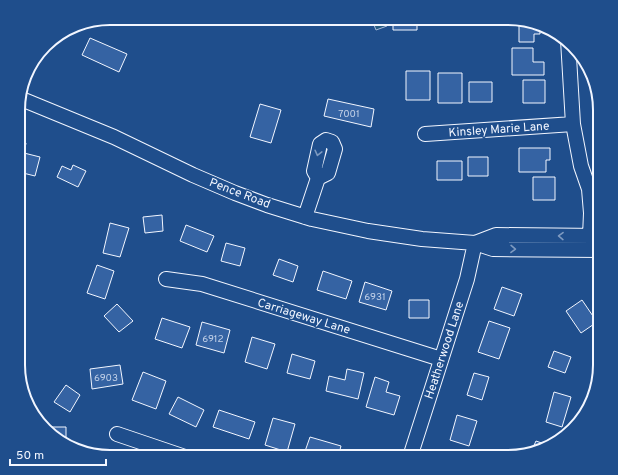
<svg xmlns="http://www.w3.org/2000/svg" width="618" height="475" viewBox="0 0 618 475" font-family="Overpass,sans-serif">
<rect width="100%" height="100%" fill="#1f4e8c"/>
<path fill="#245a82" stroke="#a8bbd7" d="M372,20H387V26L376,30Z"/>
<path fill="#3563a3" stroke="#f2f6ff" d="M417,19V30H393V20Z
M423,19H450V21H423Z
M458,19H483V23H458Z
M519,20L540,29V34H534V42H519Z
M90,38L127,54L119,72L82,55Z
M512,48H533V62H544V75H512Z
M406,71H430V100H406Z
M438,73H462V103H438Z
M523,80H545V103H523Z
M469,82H492V102H469Z
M328,99L374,109L371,127L324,116Z
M260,104L281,110L271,143L250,137Z
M19,141L26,143L24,153L40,157L35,176L19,172Z
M519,148H550V160H546V172H519Z
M468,157H488V176H468Z
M437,161H462V180H437Z
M73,165L86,171L78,187L57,177L62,166L71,170Z
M533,177H555V200H533Z
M162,215L163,231L145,233L143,217Z
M110,223L129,228L120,257L103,253Z
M186,225L214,236L207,252L180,241Z
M226,243L245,248L240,266L221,261Z
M279,259L298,266L293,282L273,275Z
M97,265L114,271L105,299L87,293Z
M323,271L352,281L346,299L317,290Z
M365,282L392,291L386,310L359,302Z
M502,287L522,294L514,316L494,309Z
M409,300H429V318H409Z
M582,300L597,322L581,333L566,311Z
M117,304L133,321L119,332L104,316Z
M162,318L190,327L182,348L155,339Z
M489,321L510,328L499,359L478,352Z
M202,322L230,330L224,353L196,345Z
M252,337L275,344L267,369L245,362Z
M554,351L571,357L565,373L548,367Z
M292,354L315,361L310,379L287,373Z
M120,365L123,384L92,389L90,369Z
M347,369L364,373L358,399L326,391L329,376L345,380Z
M143,372L166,381L156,409L132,400Z
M474,373L489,377L482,400L467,395Z
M375,377L389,382L386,392L400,396L394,415L366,407Z
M66,385L80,395L70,412L54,402Z
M554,392L571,397L562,427L546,422Z
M178,397L204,410L196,427L169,414Z
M219,410L255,422L249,439L213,427Z
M457,415L477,421L469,446L450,440Z
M273,418L295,424L287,452L265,445Z
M50,427H66V441L50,434Z
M310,437L341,446L338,457H303Z
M536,441L550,446L531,452Z"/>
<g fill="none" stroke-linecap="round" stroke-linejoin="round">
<defs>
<path id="minor" d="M568,40L573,124L581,166L589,189L591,213L590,236
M19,98L114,137L193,175L235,193L267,205L312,219L368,231L422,239L475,243L493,249L600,250
M425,134L573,124
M305,217L318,178L328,173L335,149L332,142L326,140L320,144L314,171L318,178
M475,243L496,235L600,236
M166,279L202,284L441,359
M117,434L185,457
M410,457L467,279L475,243"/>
</defs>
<use href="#minor" stroke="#f2f6ff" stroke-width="16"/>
<use href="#minor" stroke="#1f4e8c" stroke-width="14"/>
</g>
<defs><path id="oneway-chevron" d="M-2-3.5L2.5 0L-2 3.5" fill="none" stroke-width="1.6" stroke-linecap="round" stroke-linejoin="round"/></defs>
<g stroke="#7e9ac0">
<use href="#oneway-chevron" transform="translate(318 153) rotate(104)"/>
<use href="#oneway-chevron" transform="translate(561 236) rotate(-179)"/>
<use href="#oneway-chevron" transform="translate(513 249) rotate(1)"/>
</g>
<g text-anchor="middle" stroke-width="3" stroke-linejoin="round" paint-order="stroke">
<g font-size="10" fill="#c3d1e8">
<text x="349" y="117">7001</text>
<text x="375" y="300">6931</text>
<text x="213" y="342">6912</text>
<text x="106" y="381">6903</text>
</g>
<g font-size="12" fill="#f2f6ff" stroke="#1f4e8c">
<text transform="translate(499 129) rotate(-4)" y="4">Kinsley Marie Lane</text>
<text transform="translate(240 193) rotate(21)" y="4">Pence Road</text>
<text transform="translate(304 316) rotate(17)" y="4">Carriageway Lane</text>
<text transform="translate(444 350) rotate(-72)" y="4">Heatherwood Lane</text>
</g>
</g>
<path d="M0 0H618V475H0ZM110 25H508A85 85 0 0 1 593 110V365A85 85 0 0 1 508 450H110A85 85 0 0 1 25 365V110A85 85 0 0 1 110 25Z" fill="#1f4e8c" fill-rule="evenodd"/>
<path fill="none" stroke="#f2f6ff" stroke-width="2" d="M110 25H508A85 85 0 0 1 593 110V365A85 85 0 0 1 508 450H110A85 85 0 0 1 25 365V110A85 85 0 0 1 110 25Z"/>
<path d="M10 459v6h96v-6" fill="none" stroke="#f2f6ff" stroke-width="2"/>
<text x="16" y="459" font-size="12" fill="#f2f6ff" stroke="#1f4e8c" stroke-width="3" paint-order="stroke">50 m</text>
</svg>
